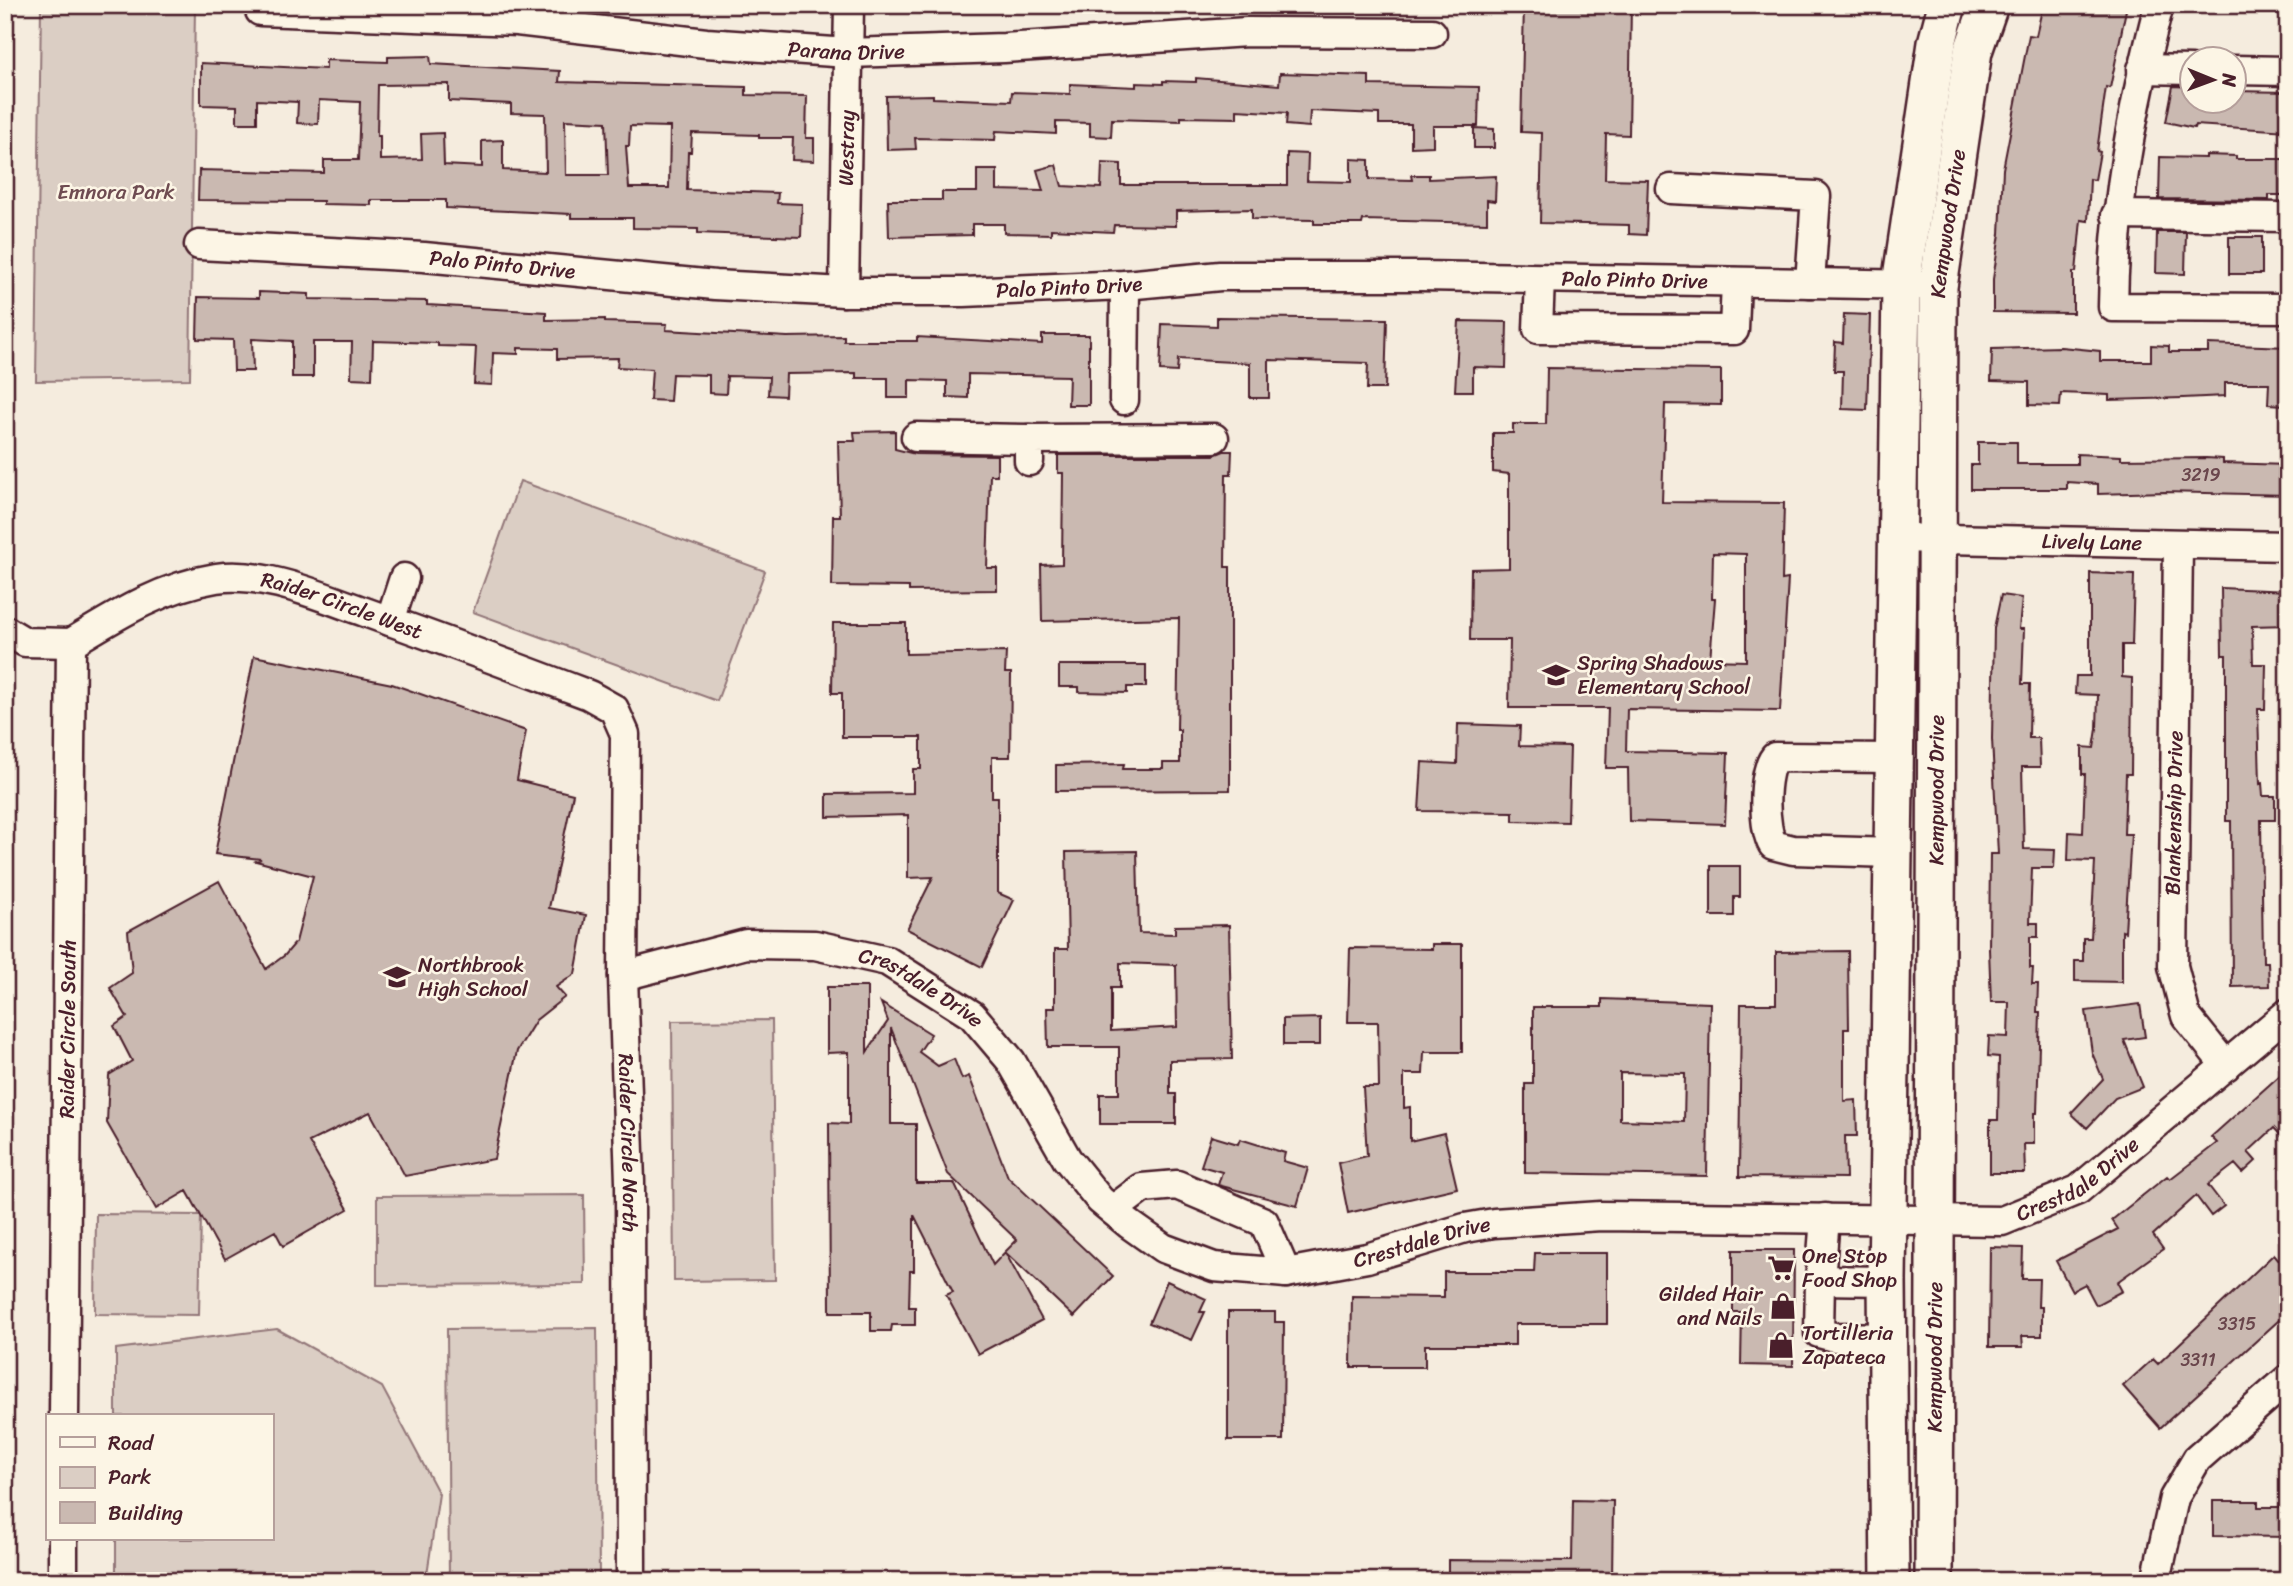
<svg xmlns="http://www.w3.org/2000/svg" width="2293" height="1586" viewBox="0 0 2293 1586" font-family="Sriracha,sans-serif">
<rect width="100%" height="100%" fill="#f5ecde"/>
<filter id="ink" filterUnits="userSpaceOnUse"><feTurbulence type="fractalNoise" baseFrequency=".0143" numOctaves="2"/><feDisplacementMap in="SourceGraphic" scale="14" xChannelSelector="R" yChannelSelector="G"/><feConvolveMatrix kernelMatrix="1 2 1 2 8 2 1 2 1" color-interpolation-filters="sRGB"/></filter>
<g filter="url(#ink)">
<path fill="#dbcec4" stroke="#927678" stroke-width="2" d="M41,5H195L190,379L36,381Z
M520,481L765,571L717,701L473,612Z
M772,1020L775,1280L674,1281L672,1021Z
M584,1195L585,1284L377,1285V1196Z
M96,1214L201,1215L199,1315L95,1314Z
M597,1328L599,1581H449L447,1329Z
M277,1329L382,1387L439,1494L426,1581H116V1539H271V1416H116V1349Z"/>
<path fill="#cab9b1" stroke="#4a1f2b" stroke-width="2" fill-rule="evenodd" d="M1524,5H1631L1629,135L1606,134L1605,179L1648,180L1646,235L1629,234V225L1540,223L1542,133L1521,132Z
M2043,5H2127L2110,88L2106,87L2097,151L2100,152L2095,180L2090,179L2088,221L2081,220L2076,272H2073V313L1993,312V279L2000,234L2003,169L2029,35L2036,36Z
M430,56L431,64L560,71L559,82L746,87V95L807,96L806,138H814V161L792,160L793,138H759V135L692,133L691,152H688L687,190L778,193L777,203L802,204L801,237L698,233V229L633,228V218H571V214L446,208V200H371V205L323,204V201L198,200L199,170L324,173V160H358L360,102L319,100L318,124L297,123L298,102L257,100V123H237V106L201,105V63L326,69V60L388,62V57ZM449,84V101L511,104V113L545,114L546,172L503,170V140L482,141V167L444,165L443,133L421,134L422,159L380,160V136H377L378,85ZM565,120L606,122L608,175H566ZM630,126L670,127L669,188H629L626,146H629Z
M1280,73L1369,76V85L1479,87L1478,126H1433V146L1411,147V124H1379V114L1310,111L1309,127L1286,125L1287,113L1237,110V118L1181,117V121L1112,119L1111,137L1090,136V123L1056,122V134L996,131L995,140L915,138L916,149L887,150L886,96L933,95V98L1011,101L1012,92L1070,94V84L1136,87V83L1163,84V81L1196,82V78L1279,85Z
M2173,86L2192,87V102H2234V91L2288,92V131L2195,125L2194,128L2166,122Z
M1474,128L1494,129V148H1474Z
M1287,153L1308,154L1307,181L1351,182V159L1369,160V179L1412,180L1411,175H1429V179L1496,176L1495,201L1487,200V223L1363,220L1362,224H1314V220L1252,219V209L1176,211V226L1114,225L1113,232L1051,229V234L1004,233V224H972V235L889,237L888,200H942V192H977V170H997V190L1043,191L1037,170L1056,165L1062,186L1101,188L1102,163L1121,164V185H1287Z
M2206,155L2236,156V159H2288V195H2269V200L2159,199L2160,157L2206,158Z
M2157,232H2186L2185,274L2156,273Z
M2229,237H2262V274H2229Z
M259,292L309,294V299L427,301V305L546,312V320L605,319V322L667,324L666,330L787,337L844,336V341H917V337L1042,344V335H1089V405H1068L1069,376L968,374V398L947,397V381L909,380V398H888V378H856V373L786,374L785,396L768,395L769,377L727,376L726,394L709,393V375L672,374L670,401L650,400L652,369L617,367L618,358L557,359V349L518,348V354L493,353L492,385L474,384L476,347L438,346V343L373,341L372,379L351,378L352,342H313V377H292V341L252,339L253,371H234L233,340L197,339L198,297L259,298Z
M1844,314L1870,315L1867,410L1842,409L1843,371H1834L1835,342L1843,343Z
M1217,317L1387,319L1385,389H1367L1368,363L1269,360V398H1250V363L1178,359L1177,372L1160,371L1162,324L1217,326Z
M1459,321L1507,322L1506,368L1473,367V391H1455Z
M2208,344L2288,347V392H2284V405L2268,404L2269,383H2225V396L2183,398L2109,400V395L2061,393L2060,406L2029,405V382L1991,381L1992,349L2061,347L2100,351V361H2151V345L2169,346V352H2208Z
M1547,368L1721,370V405L1665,404L1662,502L1784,503L1782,580L1788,579L1780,711L1627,709L1626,751L1728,753L1725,824L1629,821L1628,768H1606L1608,708H1509L1510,640H1470L1471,569L1509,568V474L1493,472V433H1513V424H1546ZM1713,553L1746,554V661L1710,660L1715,599H1712Z
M895,431V449L915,454L997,455V475H990L987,568H997V590L909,591V587L832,586L833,516H840L838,441H855L854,432Z
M1978,442H2017V464H2077V454L2121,456V459L2206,458L2223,459V463L2288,465V495L2164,492L2098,494V484L2067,482V489H1971V465H1978Z
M1224,451H1232L1231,474H1226L1225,567H1230V790L1056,791V765L1124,764L1123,769H1163V763H1180V730H1177L1179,618L1042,621L1041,565L1062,564L1063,473H1058V455H1214Z
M2090,573L2134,575L2132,645H2122V677L2132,678L2131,774H2126L2124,834H2131L2125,932L2122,931V982L2075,981V961H2083V938H2091L2095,861L2068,860L2069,832L2083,833L2085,774H2082V747L2094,748L2097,729L2098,695L2075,694L2076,676H2090Z
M2221,588L2288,591V625L2252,626L2253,664H2266L2265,709H2258L2260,784L2262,783L2263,796H2275V820H2261L2263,962H2268L2269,986L2232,987L2231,821H2226V655H2222Z
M2001,595L2022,598L2019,629H2024L2022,684H2030L2029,738H2039L2040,767H2022L2024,849L2055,850L2054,868H2032L2030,923H2038V937H2030V968H2033L2032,984H2038L2037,1012H2040L2037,1113H2034V1144H2024L2025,1173H1990V1120H1998L1999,1057L1988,1056L1989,1036L2008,1037L2009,1002H1991L1989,949L1990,854H1998L1992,739L1994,628Z
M833,623H906V654L1006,652L1005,673H1011L1010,757H992V797H998V893L1014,900L982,967L907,929L933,877L908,878V815L827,817V794L913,793V769H921V737H842V693H832Z
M254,656L392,684L526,731L517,780L573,794L549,908L586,915L575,974L556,987L565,997L536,1020L517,1051L494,1159L405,1176L370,1112L309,1142L348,1209L283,1246L275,1231L225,1259L187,1191L156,1209L107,1123L109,1075L132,1061L114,1026L127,1017L110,988L132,973L128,931L219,881L266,969L285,955L296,942L313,876L256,861L261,859L215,854Z
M1059,665H1146V687H1127V693L1079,692V687H1059Z
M1458,724L1520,726L1519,746L1570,747L1568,822L1513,821V812L1419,811L1422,762L1457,764Z
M1137,851L1139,933L1175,934V926L1229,925L1232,1059L1170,1060V1094H1176V1124H1100V1094H1119V1047H1048L1047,1008H1055V949H1068L1066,852ZM1120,963L1176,965L1177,1027L1111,1031V988H1120Z
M1711,866H1740V897H1734V916H1711Z
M1432,944H1462V1052H1424L1423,1074H1404V1108L1410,1107V1141L1444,1133L1457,1188L1348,1213L1338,1163L1367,1156L1363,1087H1379L1378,1022H1348L1350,948L1432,949Z
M1848,951L1849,1029H1844V1101L1856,1100L1857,1136H1845L1846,1178L1739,1177L1741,1004H1776V952Z
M827,987H867V1052L888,1021L881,1003L931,1034L919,1052L938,1066L954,1059L962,1079L969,1076L1008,1177L1113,1276L1074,1317L1005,1252L1017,1240L948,1174L891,1028V1124H916V1183H954L993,1265L1005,1252L1042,1320L978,1354L946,1295L953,1292L914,1215V1271H910L909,1307H915V1325H892L891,1331H871V1312H830L829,1123L849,1124V1052L827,1053Z
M1602,999L1710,1003L1707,1176L1525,1173V1084H1533V1007H1602ZM1620,1073L1685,1074L1684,1122L1620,1120Z
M2140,1004L2145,1037L2124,1040L2143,1087L2115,1098L2087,1128L2071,1113L2103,1079L2092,1053L2086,1011Z
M1320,1018V1045H1283V1019Z
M2288,1068V1143L2274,1128L2248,1152L2256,1161L2243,1173L2235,1164L2208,1185L2224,1206L2211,1216L2196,1196L2153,1235L2163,1249L2117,1282L2122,1291L2096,1305L2085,1284L2072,1291L2056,1261L2118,1229L2112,1220L2167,1176L2170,1179L2217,1143L2211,1137Z
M1211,1136L1238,1144L1240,1139L1285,1153L1283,1161L1308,1168L1297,1206L1218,1185L1222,1172L1201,1166Z
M1990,1247L2023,1248L2022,1279H2039L2038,1307H2042V1336H2022L2023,1347H1989Z
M1733,1250H1794L1793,1366L1741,1365L1742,1312H1733Z
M1535,1253H1607V1324H1515V1345H1425V1367H1351L1352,1296L1444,1297V1272H1534Z
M2274,1254L2288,1270V1312L2160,1428L2123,1386L2153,1359L2158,1364Z
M1167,1281L1206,1299L1200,1312H1205L1192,1340L1149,1323Z
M1228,1312H1275V1322H1284L1283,1440H1228Z
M1573,1500L1613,1501L1612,1581H1448V1560L1572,1561Z
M2213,1501H2258V1507H2288V1537L2213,1536Z"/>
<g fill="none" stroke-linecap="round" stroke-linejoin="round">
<defs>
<g id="minor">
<path d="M2159,5C2133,105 2114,204 2113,307L2288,308"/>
<path id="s1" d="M260,11L517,21L706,43L848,53L1004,48L1247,32L1432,33"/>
<path d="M2142,69L2192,70"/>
<path d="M2234,70L2288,71"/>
<path d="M1671,189L1816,196L1810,283"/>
<path d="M2116,215L2288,217"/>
<path id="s2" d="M199,245L424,257L715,285L844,292H964L1125,285L1220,276H1421L1921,285"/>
<path d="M1540,279L1538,329L1734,330L1736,282"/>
<path id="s3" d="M844,292L849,5"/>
<path d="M1124,400L1125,285"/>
<path d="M916,437L1029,439"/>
<path d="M1029,461V439L1214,438"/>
<path id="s4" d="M1896,538L2288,546"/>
<path d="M2178,545L2173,966L2186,1016L2226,1066"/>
<path d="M390,621L404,578"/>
<path d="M5,630L25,642L71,643"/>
<path id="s5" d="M71,643C117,615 161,587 216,578C265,571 319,596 365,612C440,639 515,667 589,695L614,709L625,734L623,976L630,1182L631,1581"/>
<path d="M1894,853L1793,850L1773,845C1763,828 1762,773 1775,757L1895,758"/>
<path id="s6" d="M623,976L746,944L815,945L887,961L972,1015L1011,1061L1067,1159L1100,1200L1129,1224L1163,1248L1214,1267L1286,1273L1367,1258L1465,1228L1494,1223L1601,1216L2002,1221L2078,1190L2288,1013"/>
<path d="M1113,1210L1142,1188L1177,1185L1264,1222L1286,1273"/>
<path d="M1820,1280L1825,1218"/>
<path d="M1887,1281L1820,1280L1819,1333L1834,1337L1889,1338"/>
<path id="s7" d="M64,1416L71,643"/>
<path d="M63,1539V1581"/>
<path d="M2156,1581L2174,1498L2197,1459L2288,1379"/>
</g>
<g id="major">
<path d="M1890,1581L1887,1281L1901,284L1937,43L1947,5"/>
<path id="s8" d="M1934,1581L1938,287L1973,51L1989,5"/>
</g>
</defs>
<use href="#minor" stroke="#4a1f2b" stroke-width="33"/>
<use href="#major" stroke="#4a1f2b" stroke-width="42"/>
<use href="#minor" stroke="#fcf5e5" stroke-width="28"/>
<use href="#major" stroke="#fcf5e5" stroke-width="37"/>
</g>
</g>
<defs>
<symbol id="school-bare" viewBox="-9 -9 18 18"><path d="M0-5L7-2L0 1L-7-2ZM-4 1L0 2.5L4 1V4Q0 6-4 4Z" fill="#4a1f2b" stroke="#fcf5e5" stroke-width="2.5" paint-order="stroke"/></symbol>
<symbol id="supermarket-bare" viewBox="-9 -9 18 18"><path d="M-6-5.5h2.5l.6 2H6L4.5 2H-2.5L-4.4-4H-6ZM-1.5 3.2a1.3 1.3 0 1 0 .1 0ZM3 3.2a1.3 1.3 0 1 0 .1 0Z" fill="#4a1f2b" stroke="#fcf5e5" stroke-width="2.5" paint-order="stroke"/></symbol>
<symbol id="shop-bare" viewBox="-9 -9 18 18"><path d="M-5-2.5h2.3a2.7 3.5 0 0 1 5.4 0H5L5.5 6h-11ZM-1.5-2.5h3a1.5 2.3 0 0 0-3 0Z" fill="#4a1f2b" stroke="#fcf5e5" stroke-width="2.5" paint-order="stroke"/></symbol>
</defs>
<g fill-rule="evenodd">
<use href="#school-bare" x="1537" y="656" width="38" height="38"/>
<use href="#school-bare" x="378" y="958" width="38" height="38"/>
<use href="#supermarket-bare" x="1762" y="1249" width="38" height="38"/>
<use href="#shop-bare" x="1764" y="1287" width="38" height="38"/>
<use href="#shop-bare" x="1762" y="1326" width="38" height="38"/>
</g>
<g text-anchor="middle" stroke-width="5" stroke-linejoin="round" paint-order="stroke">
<g font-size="18" fill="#6a464c">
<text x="2201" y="481">3219</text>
<text x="2237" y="1330">3315</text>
<text x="2198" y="1366">3311</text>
</g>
<g font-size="21" fill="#4a1f2b" stroke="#fcf5e5">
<text dy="7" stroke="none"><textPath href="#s1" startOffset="588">Parana Drive</textPath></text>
<text dy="7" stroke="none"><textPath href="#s3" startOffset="144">Westray</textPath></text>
<text dy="7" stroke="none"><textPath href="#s8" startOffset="1358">Kempwood Drive</textPath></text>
<text dy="7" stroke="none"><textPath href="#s2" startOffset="304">Palo Pinto Drive</textPath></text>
<text dy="7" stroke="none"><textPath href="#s2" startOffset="1438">Palo Pinto Drive</textPath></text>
<text dy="7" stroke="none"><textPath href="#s2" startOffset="872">Palo Pinto Drive</textPath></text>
<text dy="7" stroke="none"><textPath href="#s4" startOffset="196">Lively Lane</textPath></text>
<text dy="7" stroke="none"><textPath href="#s5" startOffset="290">Raider Circle West</textPath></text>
<text dy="7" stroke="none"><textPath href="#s8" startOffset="791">Kempwood Drive</textPath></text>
<text transform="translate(2174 813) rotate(-89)" y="7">Blankenship Drive</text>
<text dy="7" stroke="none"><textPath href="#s6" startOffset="312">Crestdale Drive</textPath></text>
<text dy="7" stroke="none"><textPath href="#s7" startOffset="387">Raider Circle South</textPath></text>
<text dy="7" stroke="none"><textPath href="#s5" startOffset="1018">Raider Circle North</textPath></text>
<text dy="7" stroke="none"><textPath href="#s6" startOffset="1612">Crestdale Drive</textPath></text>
<text dy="7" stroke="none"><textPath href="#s6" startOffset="942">Crestdale Drive</textPath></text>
<text dy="7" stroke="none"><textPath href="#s8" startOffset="224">Kempwood Drive</textPath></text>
</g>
<g font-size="21" fill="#6e4b51" stroke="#fcf5e5">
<text x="116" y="199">Emnora Park</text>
</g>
<g font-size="21" fill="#4a1f2b" stroke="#fcf5e5" text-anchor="start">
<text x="1577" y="670">Spring Shadows<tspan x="1577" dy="24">Elementary School</tspan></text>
<text x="418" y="972">Northbrook<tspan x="418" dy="24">High School</tspan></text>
<text x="1802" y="1263">One Stop<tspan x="1802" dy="24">Food Shop</tspan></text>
<text x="1762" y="1301" text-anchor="end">Gilded Hair<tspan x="1762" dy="24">and Nails</tspan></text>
<text x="1802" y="1340">Tortilleria<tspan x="1802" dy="24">Zapateca</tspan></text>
</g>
</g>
<rect width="2293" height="1586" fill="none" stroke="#fcf5e5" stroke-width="28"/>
<rect x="14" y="14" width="2265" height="1558" fill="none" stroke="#4a1f2b" stroke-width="2.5" filter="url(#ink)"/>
<rect x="46" y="1414" width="228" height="126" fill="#fcf5e5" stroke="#b59f9b" stroke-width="2"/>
<rect x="60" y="1437" width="35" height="10" fill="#fcf5e5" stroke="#b59f9b" stroke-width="2"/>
<text x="108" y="1450" font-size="21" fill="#4a1f2b">Road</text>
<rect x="60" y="1467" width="35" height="21" fill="#dbcec4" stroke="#b59f9b" stroke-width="2"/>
<text x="108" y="1484" font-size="21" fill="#4a1f2b">Park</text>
<rect x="60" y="1502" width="35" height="21" fill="#cab9b1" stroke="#b59f9b" stroke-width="2"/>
<text x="108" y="1520" font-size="21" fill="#4a1f2b">Building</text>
<g transform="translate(2213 80) rotate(91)"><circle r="33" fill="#fcf5e5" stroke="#b59f9b" stroke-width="2"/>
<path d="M0-5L12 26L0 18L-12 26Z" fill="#4a1f2b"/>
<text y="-10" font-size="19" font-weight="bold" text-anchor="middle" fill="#4a1f2b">N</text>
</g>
</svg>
